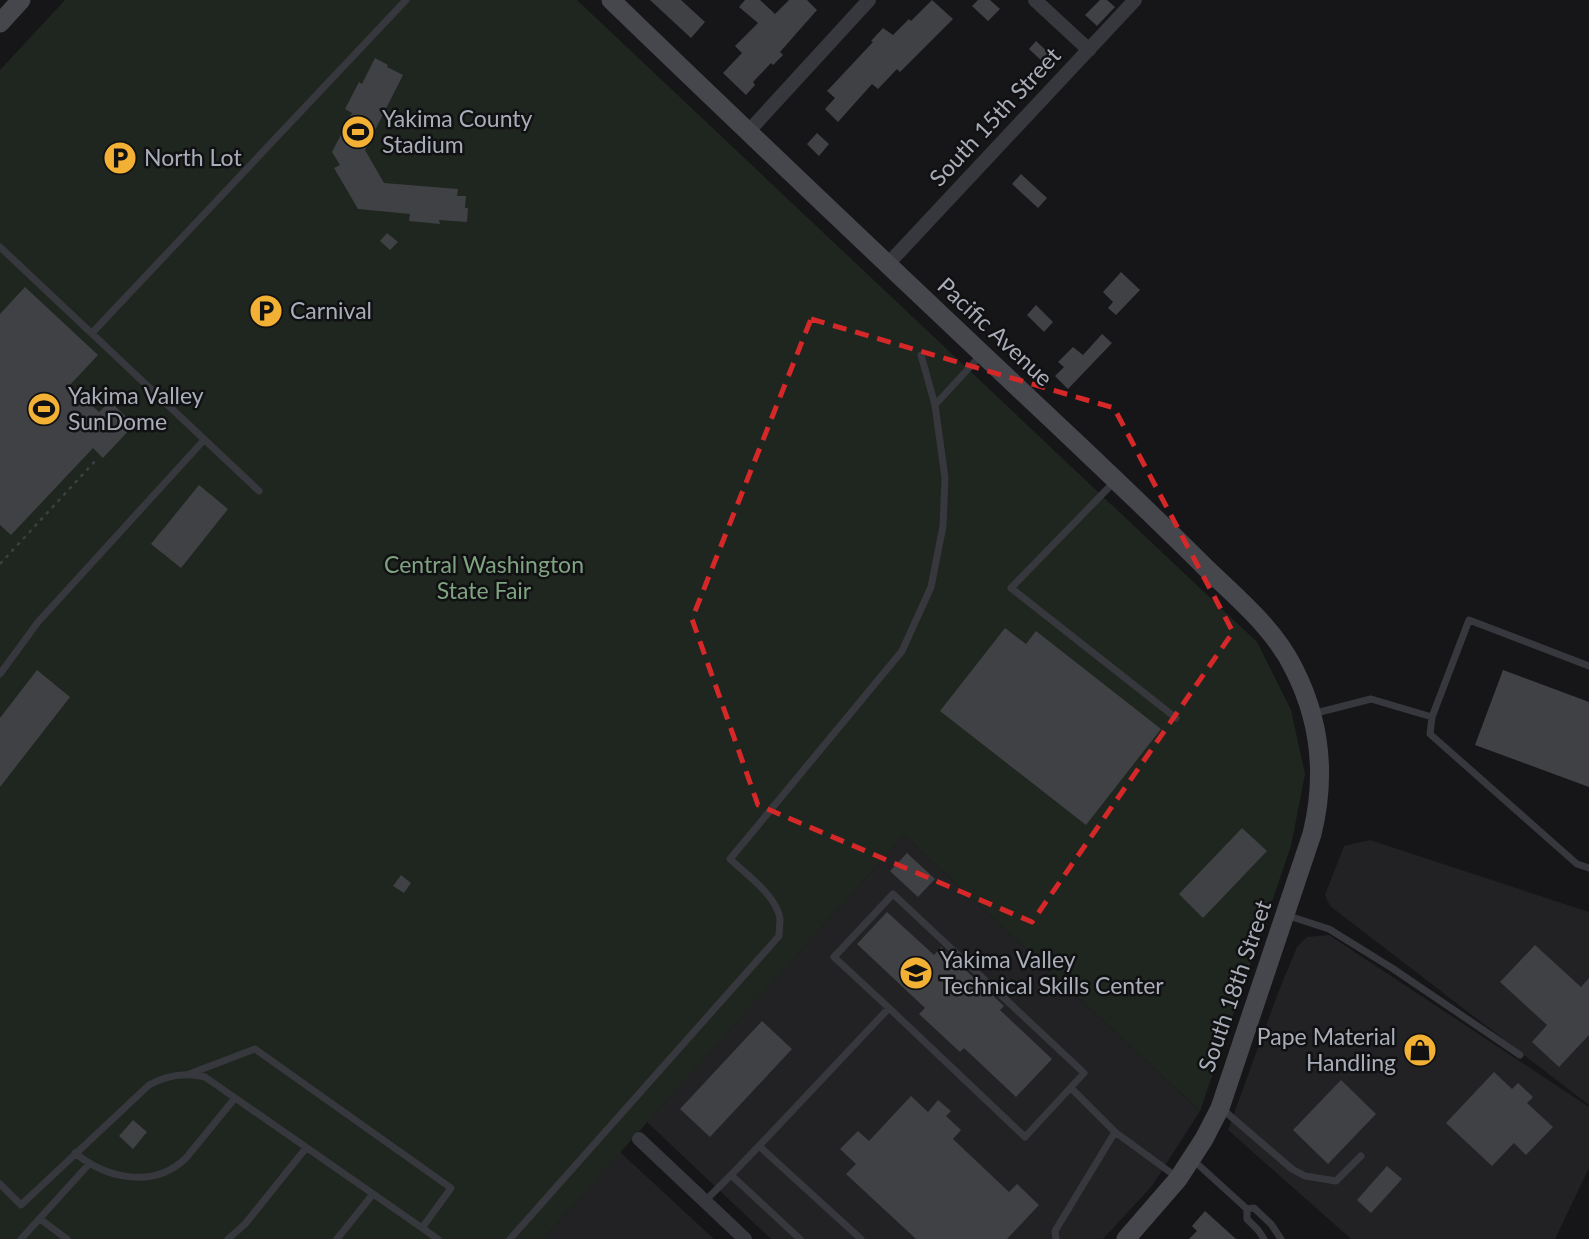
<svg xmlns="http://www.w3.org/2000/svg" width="1589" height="1239" viewBox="0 0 1589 1239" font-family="Lato,sans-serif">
<rect width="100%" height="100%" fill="#161618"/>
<path fill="#222225" d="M904,835L1200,1111L1152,1186L1103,1239H771L647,1122Z
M1370,840L1589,912V1105L1330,906L1325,895L1344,846Z
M1329,935L1589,1107V1168L1555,1239H1351L1228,1130L1278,993L1297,947L1307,937Z
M620,1152L714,1239H543Z"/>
<path fill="#1e261f" d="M65,0H577L1257,642L1291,710L1305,774L1291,846L1200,1111L904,835L543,1239H0V70Z"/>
<path fill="#404145" d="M650,0H681L705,22L691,38Z
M745,0H760L775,14L789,0H807L817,10L780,52L783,55L773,65L771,63L753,82L755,85L746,95L723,73L742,53L735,46L758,23L739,7Z
M932,0L953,19L900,72L897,69L878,89L872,84L838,122L825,109L835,98L827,91L873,42L871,41L883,28L893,35L909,19L911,21Z
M978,0H990L1000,9L988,21L972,6Z
M1100,0H1107L1115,7L1097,26L1085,15Z
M1036,41L1053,57L1046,65L1029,49Z
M375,58L388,65L387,67L403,75L365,150L384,183L458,189L457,196H466L465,208H468L467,222L439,220L440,224L409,221L410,214L358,209L334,168L340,165L332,152L352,113L345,109L359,82L362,84Z
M817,133L829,144L819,156L807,144Z
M1021,174L1047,198L1038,208L1012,184Z
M387,233L398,242L390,250L380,241Z
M1121,272L1140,290L1116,315L1108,308L1113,302L1103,292Z
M25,287L98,355L70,385L99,412L110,401L134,425L103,458L93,448L11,535L0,525V314Z
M1036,305L1053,322L1044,332L1027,315Z
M1102,334L1112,343L1068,389L1055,376L1064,367L1058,362L1073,347L1083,355Z
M199,485L228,509L181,568L151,544Z
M1005,628L1026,644L1036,631L1161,729L1086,825L940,711Z
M37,670L70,697L0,787V718Z
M1503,670L1589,702V787L1475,745Z
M1242,828L1267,851L1203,918L1179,894Z
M907,853L935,879L918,897L890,871Z
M401,875L411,883L404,893L393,886Z
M887,912L934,955L941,947L1004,1006L1000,1010L1052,1059L1016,1097L964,1048L960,1052L919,1014L925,1008L857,944Z
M1535,945L1581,987L1589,978V1035L1559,1067L1532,1042L1547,1025L1500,982Z
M762,1021L792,1049L710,1137L680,1109Z
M1494,1072L1512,1089L1518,1083L1533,1097L1527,1103L1553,1127L1526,1155L1514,1143L1492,1166L1446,1123Z
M1341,1080L1376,1114L1328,1164L1293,1130Z
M911,1096L928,1112L938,1100L951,1111L946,1116L961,1130L953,1139L1009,1192L1017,1184L1039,1205L1007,1239H916L846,1174L856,1164L840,1149L858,1131L869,1141Z
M133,1120L147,1132L133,1149L119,1136Z
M1387,1166L1402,1179L1371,1213L1357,1200Z
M1205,1211L1236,1239H1189L1197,1231L1192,1226Z"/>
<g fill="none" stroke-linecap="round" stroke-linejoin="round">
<path stroke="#3d3f44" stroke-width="2.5" stroke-dasharray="3.5 5" stroke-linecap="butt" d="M0,564L96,460"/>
<path stroke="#37383d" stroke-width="7" d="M0,247L259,491
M92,333L406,0
M935,405L980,356
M1116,480L1011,588L1176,718
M1589,666L1469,620L1432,717L1430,734L1577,864L1589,868
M0,674L38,622L204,440
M1312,714L1371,699L1432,717
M1286,915L1329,929L1392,968L1520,1055
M189,1074L255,1049L451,1188L422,1228
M1071,1088L1115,1132L1178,1178
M1221,1108L1292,1169L1305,1176L1336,1181L1361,1156
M759,1146L889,1008L1025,1137L1084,1073L893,894L834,957L889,1008
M75,1153C107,1179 154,1189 186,1158L235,1098
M1192,1159L1247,1209
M0,1184L21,1205L149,1085C167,1075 185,1072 205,1077L438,1239
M705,1201L731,1175
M40,1219L67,1239
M21,1239L89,1164
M228,1239L245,1224L306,1148
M337,1239L373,1194
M510,1239L779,936C779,931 780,925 780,919C777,896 746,874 730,859L902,651L931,587L943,526L945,478L935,405L921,355
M800,1239L731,1175L759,1146L861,1239
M1056,1239L1055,1231L1115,1132
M1264,1239L1258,1230L1247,1219V1209L1254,1208L1271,1224L1281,1239"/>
<path stroke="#37383d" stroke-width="14" d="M1035,0L1089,50
M748,132L869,0
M888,264L1135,0
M639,1139L745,1239"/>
<path stroke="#45474d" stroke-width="19" d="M611,0C767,151 925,300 1083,449C1124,488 1165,527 1205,567C1237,598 1274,628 1294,669C1321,722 1326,777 1312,834L1220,1108L1204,1139L1178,1179L1126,1239
M0,23L21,0"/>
</g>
<path fill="none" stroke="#d62828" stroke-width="5" stroke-dasharray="14 9" stroke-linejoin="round" d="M811,319L1114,408L1233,632L1032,922L758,805L692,619Z"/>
<defs>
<symbol id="stadium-disc" viewBox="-11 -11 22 22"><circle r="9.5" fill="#f2b134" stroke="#111113"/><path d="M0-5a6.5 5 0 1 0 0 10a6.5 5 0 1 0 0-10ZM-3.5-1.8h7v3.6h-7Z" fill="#111"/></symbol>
<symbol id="parking-disc" viewBox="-11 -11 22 22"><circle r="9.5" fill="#f2b134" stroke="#111113"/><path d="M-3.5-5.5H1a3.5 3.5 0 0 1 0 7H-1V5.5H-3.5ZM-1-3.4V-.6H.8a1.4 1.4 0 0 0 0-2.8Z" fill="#111"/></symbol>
<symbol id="school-disc" viewBox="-11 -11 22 22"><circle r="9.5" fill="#f2b134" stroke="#111113"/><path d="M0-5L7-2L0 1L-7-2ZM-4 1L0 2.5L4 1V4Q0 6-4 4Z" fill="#111"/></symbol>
<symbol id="shop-disc" viewBox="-11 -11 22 22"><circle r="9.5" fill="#f2b134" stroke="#111113"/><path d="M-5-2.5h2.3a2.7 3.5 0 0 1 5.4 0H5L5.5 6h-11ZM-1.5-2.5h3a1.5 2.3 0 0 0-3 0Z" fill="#111"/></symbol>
</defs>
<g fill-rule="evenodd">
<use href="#stadium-disc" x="339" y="113" width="38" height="38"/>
<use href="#parking-disc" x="101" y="139" width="38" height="38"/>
<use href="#parking-disc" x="247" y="292" width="38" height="38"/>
<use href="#stadium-disc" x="25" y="390" width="38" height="38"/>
<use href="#school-disc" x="897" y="954" width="38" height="38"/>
<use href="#shop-disc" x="1401" y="1031" width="38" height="38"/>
</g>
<g text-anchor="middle" stroke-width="5" stroke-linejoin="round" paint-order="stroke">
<g font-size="23" fill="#a8adb8" stroke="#111113">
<text transform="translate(995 117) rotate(-47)" y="8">South 15th Street</text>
<text transform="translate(995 332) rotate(43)" y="8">Pacific Avenue</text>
<text transform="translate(1235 986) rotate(-71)" y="8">South 18th Street</text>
</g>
<g font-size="23" fill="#a8adb8" stroke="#111113" text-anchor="start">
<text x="382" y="127">Yakima County<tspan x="382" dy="26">Stadium</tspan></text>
<text x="144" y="166">North Lot</text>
<text x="290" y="319">Carnival</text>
<text x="68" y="404">Yakima Valley<tspan x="68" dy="26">SunDome</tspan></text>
<text x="940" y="968">Yakima Valley<tspan x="940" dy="26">Technical Skills Center</tspan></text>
<text x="1396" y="1045" text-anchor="end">Pape Material<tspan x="1396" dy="26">Handling</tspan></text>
</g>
<g font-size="23" fill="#7fa381" stroke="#111113">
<text x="484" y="573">Central Washington<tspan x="484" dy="26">State Fair</tspan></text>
</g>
</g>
</svg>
